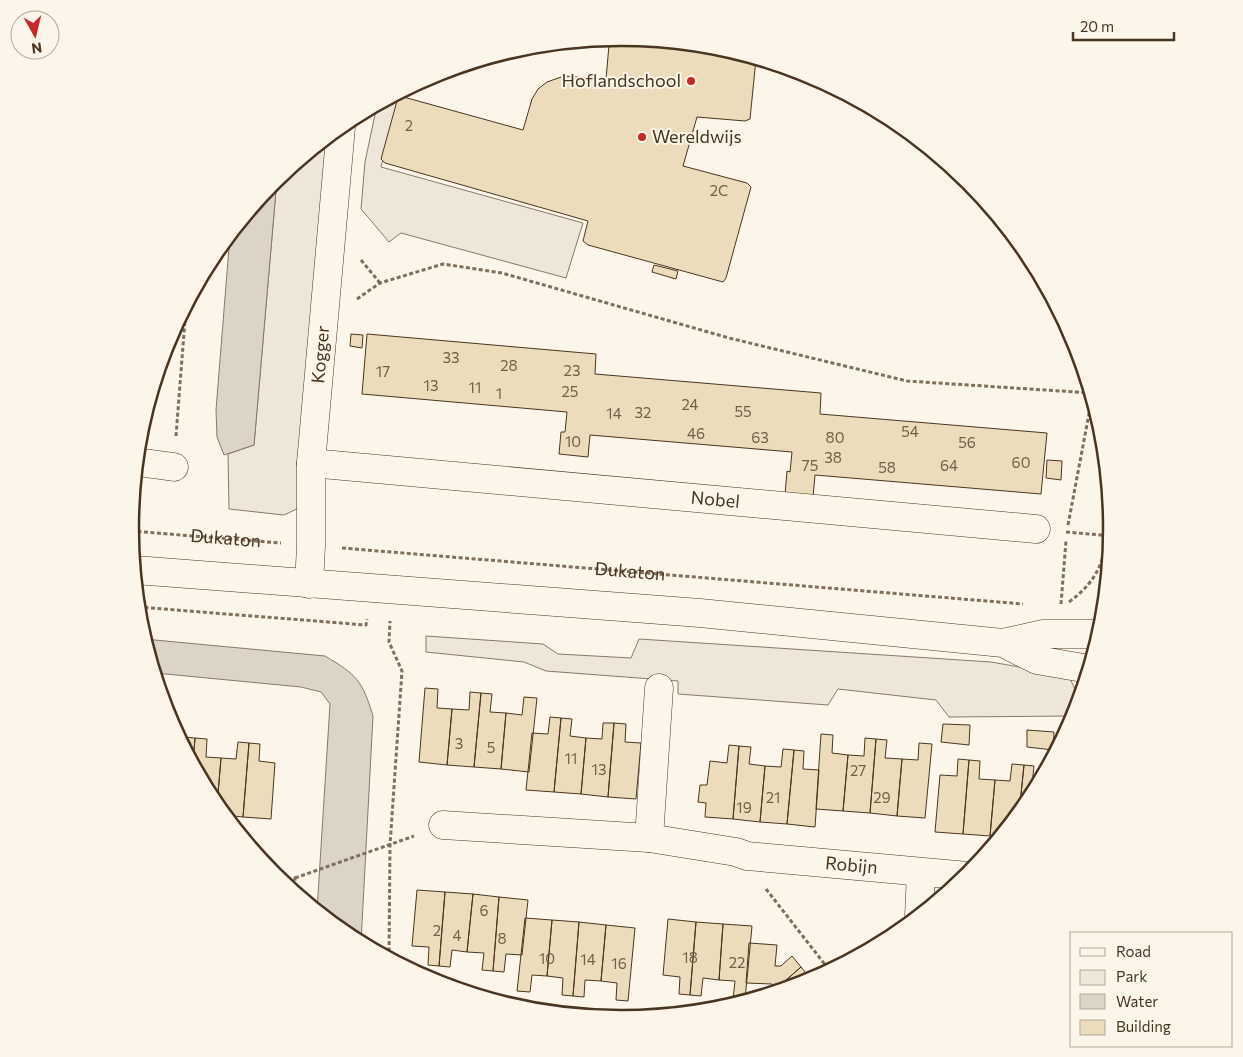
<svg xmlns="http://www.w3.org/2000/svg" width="1243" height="1057" viewBox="0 0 1243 1057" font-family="Commissioner,sans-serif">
<rect width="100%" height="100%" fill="#fbf6e9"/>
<path fill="#ede6d9" stroke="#887966" d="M393,97H399L381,167L583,223L566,278L401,233L389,242L361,209L365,162L377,105Z
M331,134L303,506L284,515L229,509L228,454L254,445L277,179Z
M426,636L543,644L558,654L631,658L639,639L991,662L1031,669L1067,672L1080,700L1075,716L949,717L936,700L838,689L828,705L678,694V681L546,671L524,662L426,652Z"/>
<path fill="#dcd4c6" stroke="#887966" d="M277,179L254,445L224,455L217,437L216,410L230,235Z
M144,639L325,656C357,675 362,680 373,716L361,943L348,937L317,911L330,704L321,692L301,687L155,673Z"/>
<path fill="#ecdcbc" stroke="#4a3520" d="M615,40L725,49L756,59L750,119L745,121L697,117L683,166L747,183L751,187L726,278L723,282L588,245L583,241L588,221L385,163L381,159L397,101L400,96L523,130L532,99L538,89L547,82L564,76L606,79L609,45Z
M654,265L678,271L676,279L652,272Z
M351,334L363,335L362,348L350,346Z
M367,334L596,354L595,374L821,393L820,414L1047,433L1041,494L815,475L813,497L785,495L787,471L790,472L792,452L590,435L588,457L559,454L561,432H565L567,412L362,394Z
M149,404L147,436L140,435V432Z
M1047,460L1062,461L1061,480L1046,478Z
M425,688L438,689L437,708L452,709L447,765L419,762Z
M470,692L481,693L474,767L447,765L452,709L469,710Z
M481,693L492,694L490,712L506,713L501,769L474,767Z
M524,697L537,698L529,772L501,769L506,713L522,715Z
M550,717L561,718L554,792L526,790L532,733L548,734Z
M561,718L572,719L570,736L586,738L581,794L554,792Z
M603,723H614L608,797L581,794L586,738L602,739Z
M614,723L626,724L625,742L641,743L636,799L608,797Z
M943,724L970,725L969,745L941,742Z
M1027,730L1054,732L1053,750L1027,747Z
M821,734L833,735L832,753L848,755L843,811L816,809Z
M184,737L195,738L193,763L184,746Z
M195,738L207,739L206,757L221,758L217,806L193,763Z
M865,738L876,739L870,813L843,811L848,755L864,756Z
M876,739L887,740L885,758L902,759L897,816L870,813Z
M238,742L249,743L243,817L225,815L217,806L221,758L236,759Z
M249,743L260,744L259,761L275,763L271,819L243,817Z
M919,743L932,744L925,818L897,816L902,759L918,760Z
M729,745L739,746L733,819L705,817L706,803L698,802L700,785H707L710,761L727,763Z
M739,746L751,747L749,764L765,766L760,822L733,819Z
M783,749L794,750L787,824L760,822L765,766L781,767Z
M794,750L804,751L803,769L819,770L815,827L787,824Z
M958,759L969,760L963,834L935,832L940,775L957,776Z
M969,760L980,761L979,779L995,780L990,836L963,834Z
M1012,764L1024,765L1019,814L1000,837L990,836L995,780L1010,781Z
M1024,765L1034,766L1032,784H1039L1019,814Z
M417,890L445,892L439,966L428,965L429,947L412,946Z
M445,892L473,894L467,952L452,950L450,967L439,966Z
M473,894L499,897L493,971L482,970L484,953L467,952Z
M499,897L528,900L522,955L506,954L504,972L493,971Z
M525,918L552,920L547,976L532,975L530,992L517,991Z
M668,919L696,922L690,995L679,994L680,977L663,975Z
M552,920L579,922L573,996L562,995L563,978L547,976Z
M579,922L606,925L601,981L585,980L584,997L573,996Z
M696,922L723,924L719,980L703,978L701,996L690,995Z
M723,924L752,926L745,1000L733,999L735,981L719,980Z
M606,925L635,928L628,1001L616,1000L617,983L601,981Z
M749,943L777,945L775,966H781L792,956L801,967L776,989L772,984L746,983Z
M801,967L810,978L802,984L778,992L776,989Z"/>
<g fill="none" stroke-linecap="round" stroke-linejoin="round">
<defs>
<g id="street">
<path d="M137,462L174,467"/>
<path id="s3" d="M311,463L1036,529"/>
<path id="s4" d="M309,584L311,546V463L341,127"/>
<path id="s5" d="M443,825L649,838L736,852L747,856L968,876"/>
<path d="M649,838L659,688"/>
<path d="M919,916L921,873"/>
</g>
<path id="secondary" d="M135,570L700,613L1003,643L1043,634H1100
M1003,643L1037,660L1089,669"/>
</defs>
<use href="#street" stroke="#4a3520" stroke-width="29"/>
<use href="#secondary" stroke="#4a3520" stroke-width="29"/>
<g stroke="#7f6f5c" stroke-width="3" stroke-dasharray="4 2.5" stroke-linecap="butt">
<path d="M361,260L380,283"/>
<path d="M357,299L380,283L443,264L502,273L729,338L907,381L1091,393"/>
<path d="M176,436L186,307"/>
<path d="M1068,525L1092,398"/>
<path id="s1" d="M131,531L281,543"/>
<path d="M1066,532L1112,536"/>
<path id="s2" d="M342,548L1023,604"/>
<path d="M1104,557L1110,556"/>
<path d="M1069,602C1101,578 1102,561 1112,524"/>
<path d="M1061,604L1066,541"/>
<path d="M138,607L366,625L367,619"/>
<path d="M295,878L414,836"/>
<path d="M281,881L295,878L294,892"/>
<path d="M766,889L830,971"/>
<path d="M389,958L390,845L402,671L389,642L390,621"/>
</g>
<use href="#street" stroke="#fbf6e9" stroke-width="28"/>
<use href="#secondary" stroke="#fbf6e9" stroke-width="28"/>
</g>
<g fill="#c62828" stroke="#fbf6e9" stroke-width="2">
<circle cx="691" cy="81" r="5"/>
<circle cx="642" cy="137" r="5"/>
</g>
<g text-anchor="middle" stroke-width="4" stroke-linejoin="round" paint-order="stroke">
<g font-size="15" fill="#725f47">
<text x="409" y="131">2</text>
<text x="719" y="196">2C</text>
<text x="451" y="363">33</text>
<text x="509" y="371">28</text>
<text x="572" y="376">23</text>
<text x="383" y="377">17</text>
<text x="431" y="391">13</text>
<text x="475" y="393">11</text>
<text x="570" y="397">25</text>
<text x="499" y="399">1</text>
<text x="690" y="410">24</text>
<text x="743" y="417">55</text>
<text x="643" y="418">32</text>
<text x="614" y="419">14</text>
<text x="910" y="437">54</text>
<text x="696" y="439">46</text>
<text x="760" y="443">63</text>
<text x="835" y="443">80</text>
<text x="573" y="447">10</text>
<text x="967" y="448">56</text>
<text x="833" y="463">38</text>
<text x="1021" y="468">60</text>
<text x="810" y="471">75</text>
<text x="949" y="471">64</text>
<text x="887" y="473">58</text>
<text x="459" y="749">3</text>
<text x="491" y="753">5</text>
<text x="571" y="764">11</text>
<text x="599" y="775">13</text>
<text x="858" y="776">27</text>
<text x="773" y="803">21</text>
<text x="882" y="803">29</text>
<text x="744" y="813">19</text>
<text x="484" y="916">6</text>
<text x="437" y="936">2</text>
<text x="457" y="941">4</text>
<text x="502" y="944">8</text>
<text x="690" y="963">18</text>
<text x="547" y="964">10</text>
<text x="588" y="965">14</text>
<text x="737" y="968">22</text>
<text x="619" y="969">16</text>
</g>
<g font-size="18" fill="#4a3520" stroke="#fbf6e9" text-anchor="end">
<text x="681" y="87">Hoflandschool</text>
<text x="652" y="143" text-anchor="start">Wereldwijs</text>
</g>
<g font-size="18" fill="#4a3520" stroke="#fbf6e9">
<text dy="6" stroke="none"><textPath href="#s4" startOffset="230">Kogger</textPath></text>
<text dy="6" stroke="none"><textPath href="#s3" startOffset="406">Nobel</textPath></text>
<text dy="6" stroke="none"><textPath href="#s1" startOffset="95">Dukaton</textPath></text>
<text dy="6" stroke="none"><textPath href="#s2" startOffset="289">Dukaton</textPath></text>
<text dy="6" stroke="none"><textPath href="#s5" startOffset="411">Robijn</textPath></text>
</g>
</g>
<path d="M0 0H1243V1057H0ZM139 528a482 482 0 1 1 964 0a482 482 0 1 1-964 0Z" fill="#fbf6e9" fill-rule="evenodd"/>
<path fill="none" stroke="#4a3520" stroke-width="2.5" d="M139 528a482 482 0 1 1 964 0a482 482 0 1 1-964 0Z"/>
<rect x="1070" y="932" width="162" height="115" fill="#fbf6e9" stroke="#b4a999"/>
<rect x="1080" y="948" width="25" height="8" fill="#fbf6e9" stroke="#b4a999"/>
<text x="1116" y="957" font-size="15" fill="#4a3520">Road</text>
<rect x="1080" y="970" width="25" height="15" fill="#ede6d9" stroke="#b4a999"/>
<text x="1116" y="982" font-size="15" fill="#4a3520">Park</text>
<rect x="1080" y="994" width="25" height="15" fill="#dcd4c6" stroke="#b4a999"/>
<text x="1116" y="1007" font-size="15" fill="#4a3520">Water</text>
<rect x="1080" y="1020" width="25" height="15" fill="#ecdcbc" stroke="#b4a999"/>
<text x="1116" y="1032" font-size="15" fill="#4a3520">Building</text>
<g transform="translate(35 35) rotate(172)"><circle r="24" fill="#fbf6e9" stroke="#b4a999"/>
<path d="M0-4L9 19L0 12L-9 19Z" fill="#c62828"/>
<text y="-8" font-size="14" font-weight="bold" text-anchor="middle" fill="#4a3520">N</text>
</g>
<path d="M1073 32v8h101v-8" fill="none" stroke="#4a3520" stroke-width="2.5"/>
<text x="1080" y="32" font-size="15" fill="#4a3520" stroke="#fbf6e9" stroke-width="4" paint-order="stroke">20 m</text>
</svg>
